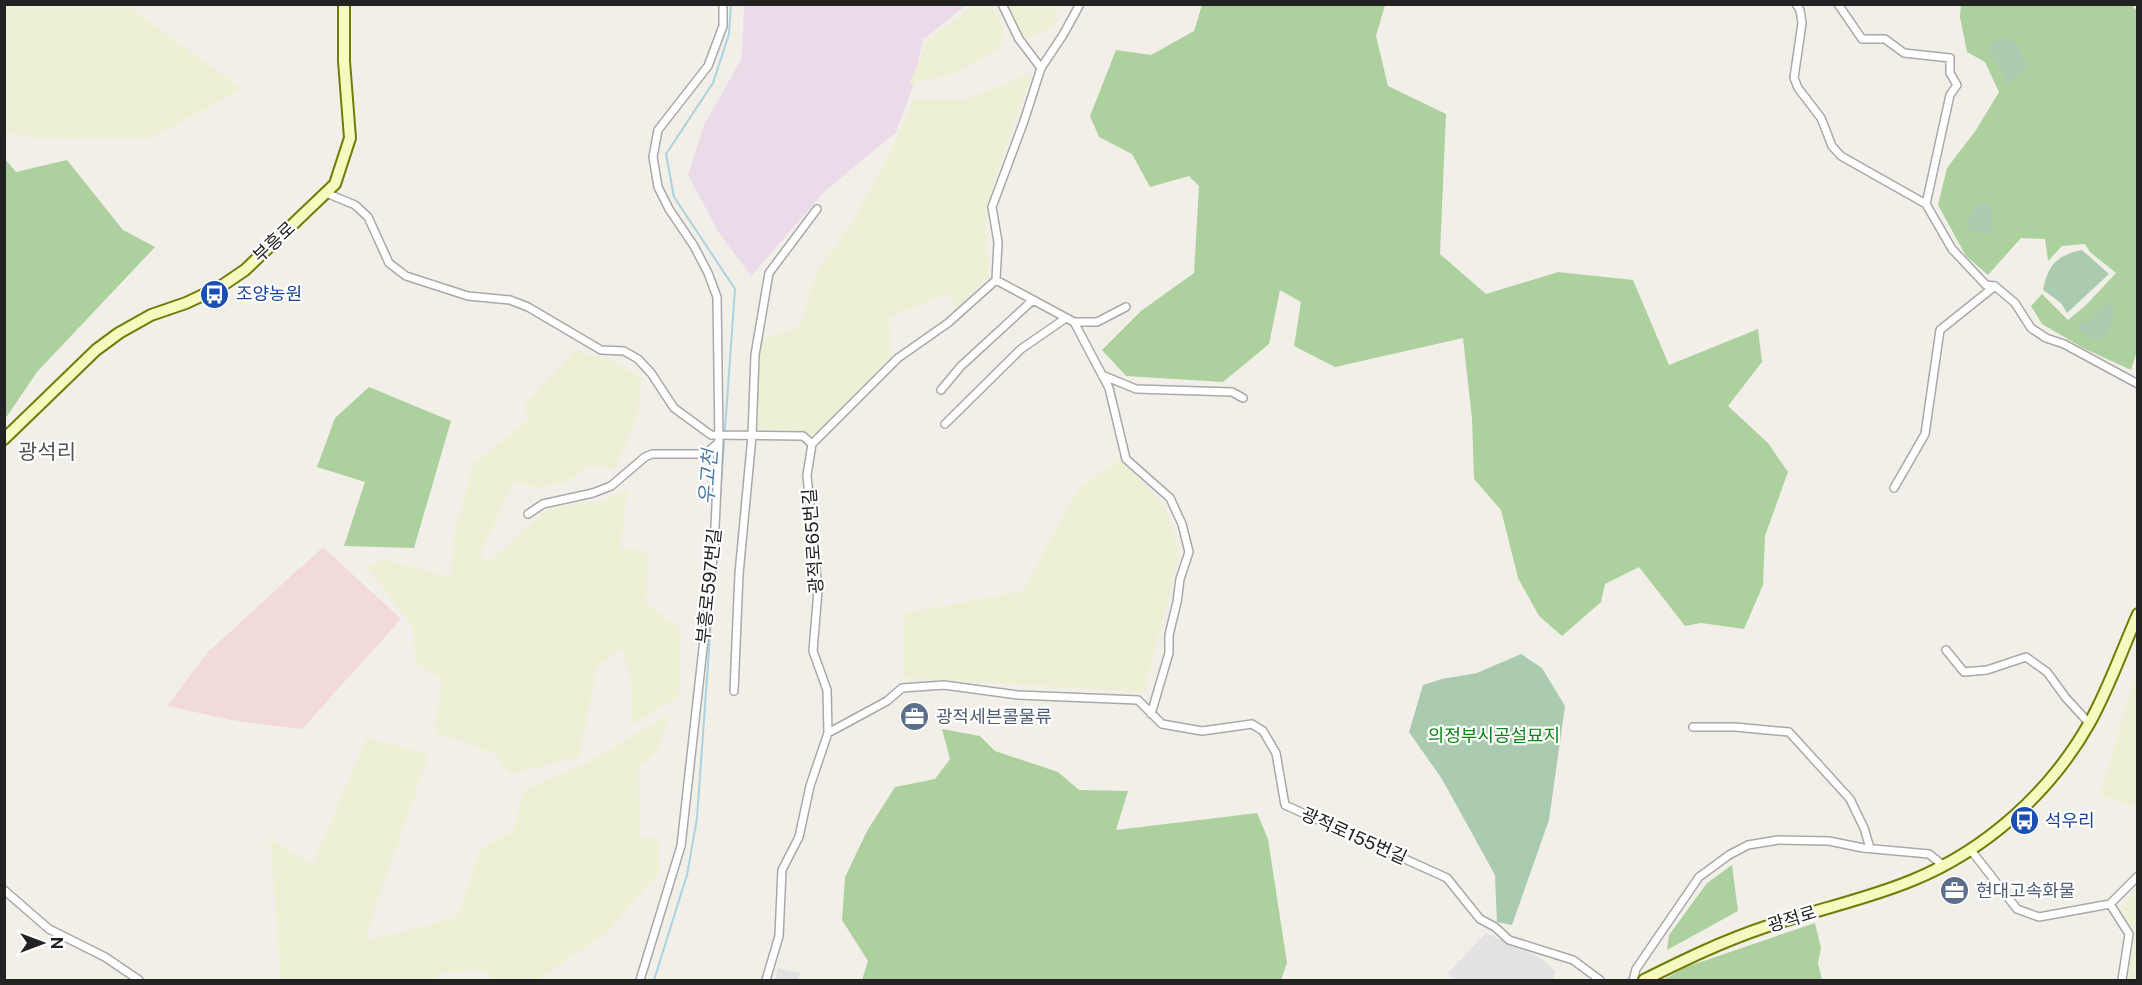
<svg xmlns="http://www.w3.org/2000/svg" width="2142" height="985" viewBox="0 0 2142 985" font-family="'Public Sans','Noto Sans KR',sans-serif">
<rect width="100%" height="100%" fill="#f2efe9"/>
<path fill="#f2dad9" d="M323,547L401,619L302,729L236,721L167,706L208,652Z"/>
<path fill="#ebdbe8" d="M744,5H966L923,40L912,89L896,132L824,192L751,276L719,233L688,175L704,125L742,58Z"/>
<path fill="#eef0d5" d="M4,5H127L242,89L151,138L43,139L5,133Z
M973,5H991L1004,30L1000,48L955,74L909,84L928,39L956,19Z
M1006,5H1060L1055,17L1054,26L1024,40Z
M1033,72L994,180L985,226L989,277L956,310L949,293L889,318L892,356L815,434L758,429L757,341L799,327L818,269L850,226L888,157L914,99H967Z
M575,351L609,359L642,378L637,418L615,469L591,465L564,483L536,487L514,481L480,553L488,562L549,508L599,502L628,490L620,546L648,553L646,603L680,629V695L631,726L632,688L622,648L597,667L579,757L509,774L494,753L434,732L442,680L416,663L412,626L367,566L387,559L450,578L456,525L474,463L529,419L523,405Z
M1120,460L1164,504L1180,553L1144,692L904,678V613L1023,591L1078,488Z
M2137,668V808L2100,795Z
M670,713L656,753L639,767L640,837H658L660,872L606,933L537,980H492L487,970L438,973L435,980H281L270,839L313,864L367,737L429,755L373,913L366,941L457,917L480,849L513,831L524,790L587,763Z
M2137,887V980H2127L2134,938L2120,908Z"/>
<path fill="#add19e" d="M1202,5H1385L1376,36L1388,86L1446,114L1440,254L1486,294L1558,272L1633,280L1669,365L1758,329L1762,362L1728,406L1768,443L1788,472L1765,536L1763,585L1744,629L1701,623L1685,626L1639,567L1605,584L1601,602L1562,636L1539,616L1518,578L1501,510L1474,479L1472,419L1463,338L1335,367L1294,346L1301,302L1280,290L1269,344L1223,382L1126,376L1102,350L1141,311L1194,273L1199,186L1189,176L1150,187L1132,154L1099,137L1090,116L1116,50L1151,55L1194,31Z
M1961,5H2132L2138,12V348L2131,370L2083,348L2042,324L2031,306L2042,294L2068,320L2086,305L2116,273L2090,252L2085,244L2062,246L2048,261L2045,239L2021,238L1988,275L1966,256L1938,205L1947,168L1976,130L1999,92L1985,62L1967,52L1960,17Z
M5,159L16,172L67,160L123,230L155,247L37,372L5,419Z
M369,387L451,421L414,548L344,546L365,482L317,467L335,418Z
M942,729L980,736L995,751L1058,772L1079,790L1128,791L1116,830L1257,813L1268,839L1287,963L1281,980H862L868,961L842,920L845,877L867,831L895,787L935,779L950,759Z
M1732,865L1738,911L1667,950L1669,935L1707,883Z
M1815,923L1821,948L1818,963L1822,980H1663L1686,967Z"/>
<path fill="#aacbaf" d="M2003,37L2016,42L2029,68L2009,83L1986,46Z
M1980,202L1989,203L1993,226L1991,236L1969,229L1967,219Z
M2082,250L2109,274L2067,313L2061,303L2043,290C2048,265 2057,255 2082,250Z
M2107,303L2113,307V316L2107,336L2098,340L2085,337L2077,324L2090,321Z
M1521,654L1542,668L1565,706L1549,820L1512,925L1497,922L1495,875L1442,779L1409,732L1423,685L1442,679L1477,673Z"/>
<path fill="#e2e2e2" d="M1486,933L1541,958L1555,971L1553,980H1453L1448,973Z
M778,968L800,973L798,980H775Z"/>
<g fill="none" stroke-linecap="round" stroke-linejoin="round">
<path stroke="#aad3df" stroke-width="2" d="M720,499L735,289L674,197L666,154L713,83L729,34L731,4
M654,980L687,875L697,818L714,580"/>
<defs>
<path id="minor" d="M1002,4L1019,39L1041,68
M1796,4L1800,10L1802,23L1794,78L1798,88L1821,118L1832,146L1841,156L1926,204L1952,249L1986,285L1995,286L2015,303L2031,328L2046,338L2064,344L2138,384
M1838,4L1862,39H1885L1904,53L1950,58V73L1957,85L1950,95L1926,204
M326,193L355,205L368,217L389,263L406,276L468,296L510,300L528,307L601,350L624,351L638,359L651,373L674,408L711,435L803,436L812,444
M996,280L998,242L992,207L1024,121L1041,68L1063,35L1080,4
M1074,322H1097L1126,307
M1102,375L1136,389L1232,392L1243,398
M941,390L961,366L1033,300
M945,424L1021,349L1066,318
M1894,488L1925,434L1940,330L1995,286
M528,514L543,504L593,493L611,486L645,457L652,454H698L710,450L719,442
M1946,650L1964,672L1987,670L2026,657L2047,672L2066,698L2089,723
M734,691L739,574L752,436L755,355L769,273L817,209
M1693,727H1735L1789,732L1850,799L1864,828L1870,848
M828,733L887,701L902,688L944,685L1018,695L1138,700L1162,724L1202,731L1252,724L1263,731L1276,753L1285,805L1447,878L1480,919L1495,927L1509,940L1573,960L1600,980
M1970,849L2017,909L2039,917L2110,904L2129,934L2122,980
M4,890L49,929L105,957L139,980
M2110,904L2138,876
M640,980L681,846L714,549L719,442L717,297L708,273L694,246L669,209L658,187L653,157L658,130L708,66L723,26V4
M766,980L779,936L782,870L799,837L810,786L828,733L827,690L813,651L818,590L807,475L812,444L898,358L948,323L996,280L1074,322L1109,388L1126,459L1170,498L1182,524L1189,552L1180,579L1177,602L1169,635V653L1151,714
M1633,980L1636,969L1699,877L1729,855L1748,845L1778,840L1829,841L1863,848L1929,854L1944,866"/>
<path id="secondary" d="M4,439L96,350L119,333L151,315L186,303L220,287L245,270L335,184L350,138L344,61V4
M1644,980C1684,960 1723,941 1765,927C1814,910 1865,900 1913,880C1986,850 2051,792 2090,722C2109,688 2122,650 2138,614"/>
</defs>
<use href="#minor" stroke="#a9a9a9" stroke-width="10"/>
<use href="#secondary" stroke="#707d05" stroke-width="14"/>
<use href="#minor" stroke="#fff" stroke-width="7"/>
<use href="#secondary" stroke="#f7fabf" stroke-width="10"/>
</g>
<defs>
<symbol id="bus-disc" viewBox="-11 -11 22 22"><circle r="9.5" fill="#1a4fb4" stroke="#fff"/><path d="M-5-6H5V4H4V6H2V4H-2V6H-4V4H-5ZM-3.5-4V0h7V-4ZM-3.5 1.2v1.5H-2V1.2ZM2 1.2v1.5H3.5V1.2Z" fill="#fff"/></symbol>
<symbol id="office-disc" viewBox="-11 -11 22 22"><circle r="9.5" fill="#5c6f8a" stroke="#fff"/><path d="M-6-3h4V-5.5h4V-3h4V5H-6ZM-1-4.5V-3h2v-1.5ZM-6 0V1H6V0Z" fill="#fff"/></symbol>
</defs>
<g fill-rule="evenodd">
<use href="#bus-disc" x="198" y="278" width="33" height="33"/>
<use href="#office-disc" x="898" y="700" width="33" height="33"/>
<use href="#bus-disc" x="2008" y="804" width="33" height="33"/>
<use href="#office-disc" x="1938" y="874" width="33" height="33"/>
</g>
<g text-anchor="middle" stroke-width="4.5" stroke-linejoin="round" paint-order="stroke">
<g font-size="18" fill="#222" stroke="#fff">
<text transform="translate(274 242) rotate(-43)" y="6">부흥로</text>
<text transform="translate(813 541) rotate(-94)" y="6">광적로65번길</text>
<text transform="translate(709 586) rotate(-84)" y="6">부흥로597번길</text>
<text transform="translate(1354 836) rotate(24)" y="6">광적로155번길</text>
<text transform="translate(1792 919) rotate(-17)" y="6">광적로</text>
</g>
<g font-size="18" fill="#164399" stroke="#fff" text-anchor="start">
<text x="236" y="300">조양농원</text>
<text x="2045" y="827">석우리</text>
</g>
<g font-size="18" fill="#4e5e75" stroke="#fff" text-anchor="start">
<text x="936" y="723">광적세븐콜물류</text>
<text x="1976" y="897">현대고속화물</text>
</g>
<g font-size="18" fill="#0c8416" stroke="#fff">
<text x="1494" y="742">의정부시공설묘지</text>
</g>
<g font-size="20" font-style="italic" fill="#4a7aab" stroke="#fff">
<text transform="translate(708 477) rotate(-86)" y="7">우고천</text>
</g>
<g font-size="21" fill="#555" stroke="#fff">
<text x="47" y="459">광석리</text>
</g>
</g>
<rect width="2142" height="985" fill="none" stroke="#222222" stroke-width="12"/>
<g transform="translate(42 943) rotate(90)" stroke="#ffffff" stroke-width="4.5" paint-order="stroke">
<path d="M0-4.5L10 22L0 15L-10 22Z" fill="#222222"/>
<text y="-9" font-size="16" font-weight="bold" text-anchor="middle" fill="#222222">N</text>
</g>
</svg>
